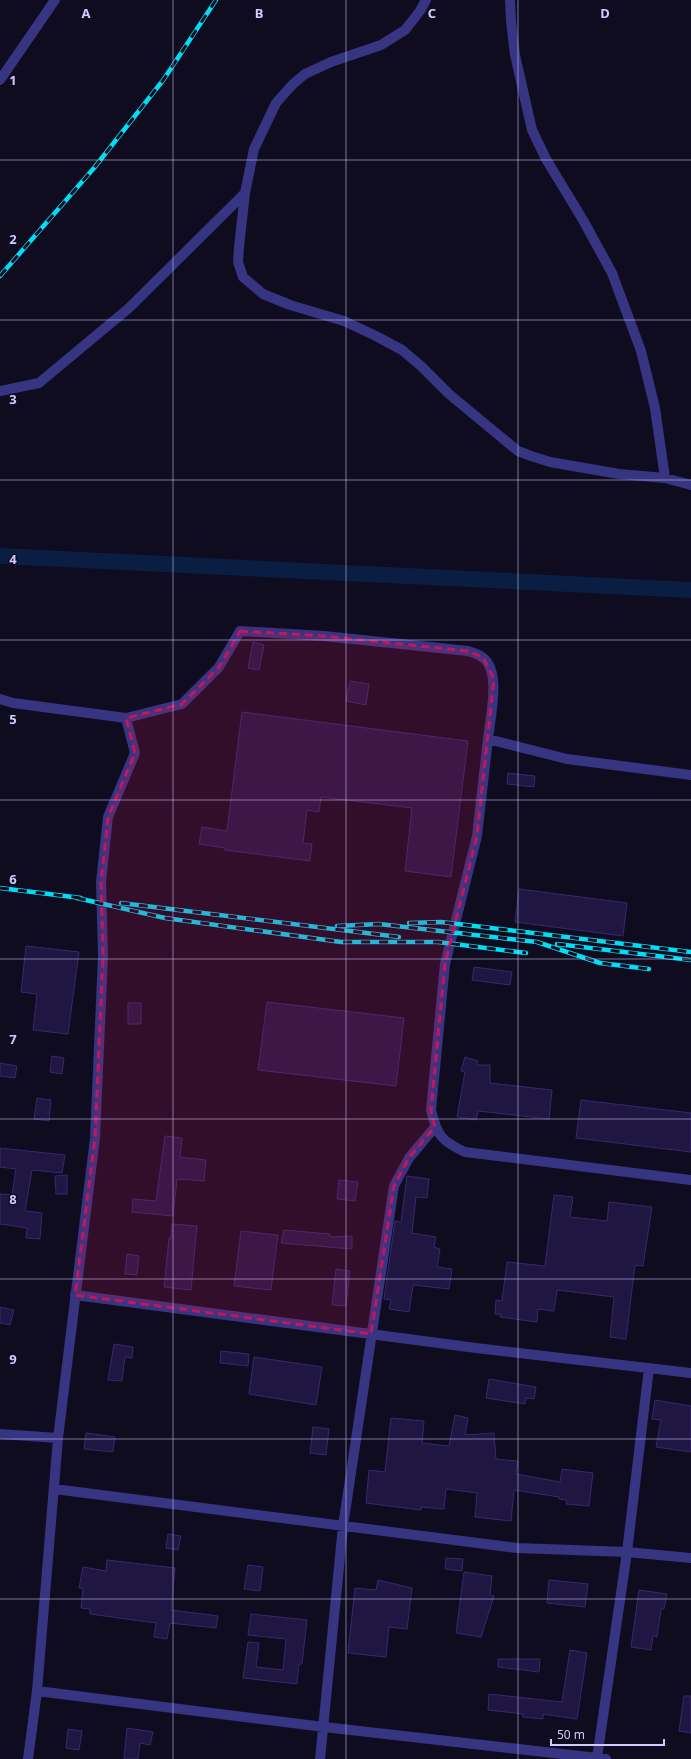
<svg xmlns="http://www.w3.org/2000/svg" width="691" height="1759" viewBox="0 0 691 1759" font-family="'Noto Sans',sans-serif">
<rect width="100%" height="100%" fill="#0f0c20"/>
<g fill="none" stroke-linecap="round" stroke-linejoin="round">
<path stroke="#091e42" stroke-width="16" d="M0,556L691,590"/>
</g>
<path fill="#1f1742" stroke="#36286f" d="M253,642L264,645L259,670L248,668Z
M350,681L369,684L366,705L346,701Z
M242,712L468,741L451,877L405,871L412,808L321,797L319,812L307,810L303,843L312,844L310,861L225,850V848L199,844L202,827L227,831Z
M508,773L535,776L534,787L507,784Z
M519,889L627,903L623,936L515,922Z
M26,946L79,952L68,1034L33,1030L37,994L21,992Z
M474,967L512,972L510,985L472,980Z
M267,1002L404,1018L396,1086L258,1070Z
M128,1003H141V1024H128Z
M52,1056L64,1058L62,1074L50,1072Z
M465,1057L478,1061L477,1065H490V1083L552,1090L549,1119L478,1111L476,1120L457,1117L465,1072L461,1071Z
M0,1063L17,1066L15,1078L0,1076Z
M37,1098L51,1100L49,1121L34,1119Z
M581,1100L691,1113V1152L576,1138Z
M165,1136L182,1138L180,1157L206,1160L204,1181L177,1179L173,1216L132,1212L133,1199L156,1201Z
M0,1148L65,1155L62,1173L32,1170L25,1211L42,1213L40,1239L26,1238L27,1228L0,1224V1194L12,1195L16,1169L0,1167Z
M67,1175V1194H56L55,1176Z
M407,1176L429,1179L427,1198L416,1197L412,1233L436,1237L434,1247L440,1249L437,1267L452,1269L449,1289L413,1285L409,1312L389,1309L391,1300L384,1299L395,1221L401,1222Z
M339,1180L358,1182L355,1201L337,1199Z
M554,1195L573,1197L570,1217L607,1221L609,1202L652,1207L643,1266L635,1265L626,1339L610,1337L614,1297L557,1290L554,1311L538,1309L537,1322L500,1317L501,1314H495L496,1300L502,1301L507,1262L545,1266Z
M172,1224L197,1226L191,1290L164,1287L169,1238H171Z
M284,1230L330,1234V1237L352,1236V1249L281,1243Z
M241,1231L278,1235L271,1290L234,1286Z
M127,1254L139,1256L137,1275L125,1274Z
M336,1269L350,1271L346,1306L332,1305Z
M0,1307L14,1310L10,1325L0,1323Z
M114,1344L133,1347L132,1358L125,1357L122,1381L108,1380Z
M221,1351L249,1354L248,1366L220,1363Z
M254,1357L322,1367L316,1405L249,1394Z
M489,1379L536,1387L534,1399L526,1398L525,1404L486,1398Z
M655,1400L691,1406V1452L656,1447L661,1420L652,1419Z
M455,1415L468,1418L465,1435L494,1433L496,1459L518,1461L516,1474L560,1482L562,1469L593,1473L589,1506L566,1504L567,1500L559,1499V1497L514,1490L511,1521L475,1517L477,1493L446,1489L444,1509L421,1507V1510L366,1503L369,1470L385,1472L391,1418L424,1421L422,1443L449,1446Z
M313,1427L329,1429L326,1455L310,1453Z
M86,1433L115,1437L113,1452L84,1449Z
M168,1534L181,1536L178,1550L166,1548Z
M446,1558L463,1559L462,1571L445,1569Z
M107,1560L175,1568L171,1610L218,1616L216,1628L170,1623L167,1639L154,1637L156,1623L90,1614V1609L81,1608L83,1588H79L83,1567L106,1571Z
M248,1565L263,1567L260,1591L244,1589Z
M464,1572L492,1576L490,1595L494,1596L481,1637L456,1633Z
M378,1580L412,1588L407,1629L389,1627L386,1657L348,1653L355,1588L376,1590Z
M549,1580L588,1584L585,1607L547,1603Z
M639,1590L667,1594L664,1609H661L657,1637L653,1636L651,1650L631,1647Z
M251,1614L307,1620L302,1664H299L297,1684L243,1678L248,1642L259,1643L256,1667L283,1670L286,1639L248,1635Z
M570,1650L587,1653L577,1719L543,1714V1719L523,1717V1714L488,1710L489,1694L562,1702Z
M498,1659H540L539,1672L498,1667Z
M684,1696H691V1733L679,1731Z
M127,1728L153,1732L150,1745L140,1743L138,1759H124Z
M68,1729L82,1731L79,1750L66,1748Z"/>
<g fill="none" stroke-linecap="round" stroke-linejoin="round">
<path stroke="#373481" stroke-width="10" d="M426,0L420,11L405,30L381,45L331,62L305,74L293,84L276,103L254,149L245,193L239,247L238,262L243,277L263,294L290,305L344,321L376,336L402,350L421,366L449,394L490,428L518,451L531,456L550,462L619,474L665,478L691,485
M510,0L511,21L515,55L532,130L546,159L583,220L612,273L641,351L655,408L665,478
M0,80L55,0
M0,391L39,383L129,308L245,193
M0,699L13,703L126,718L182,704L219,667L240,631L324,636L468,651C473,653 478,654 482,657C502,670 490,718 488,739L567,759L691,775
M488,739L477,836L445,964L431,1110C437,1135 441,1141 465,1152L691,1180
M75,1295L476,1348L691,1373
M0,1434L58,1438
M54,1489L517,1548L627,1552L691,1558
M37,1691L324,1727L606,1759
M597,1758L627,1552L649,1368
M28,1759L37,1691L58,1438L95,1138L103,956L101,882L108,817L135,753L126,718
M320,1759L343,1526L394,1186L409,1158L435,1127"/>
<defs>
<path id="rail" d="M0,276L94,168L164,79L216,0
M0,888L81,898
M77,898L165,918L341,942H438L526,953
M121,903L399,937
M409,923L441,922L691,952
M337,926L379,924L537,942L600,963L649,969
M557,944L691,960"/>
</defs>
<use href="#rail" stroke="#00def6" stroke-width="4.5"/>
<use href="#rail" stroke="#0f0c20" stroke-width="3" stroke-dasharray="9" stroke-linecap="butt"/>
</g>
<path fill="#c2185b" fill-opacity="0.2" stroke="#c2185b" stroke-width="3" stroke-dasharray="8 5" stroke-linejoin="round" d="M240,631L324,636L468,651L483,657L494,679L477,836L445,964L431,1110L435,1127L409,1158L394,1186L371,1334L75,1295L95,1138L103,956L101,882L108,817L135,753L126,718L182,704L219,667Z"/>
<path fill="none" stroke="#d0cbff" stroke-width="1" stroke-opacity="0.55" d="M173,0V1759M346,0V1759M518,0V1759M0,160H691M0,320H691M0,480H691M0,640H691M0,800H691M0,959H691M0,1119H691M0,1279H691M0,1439H691M0,1599H691"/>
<g font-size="13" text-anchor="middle" font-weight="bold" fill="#d0cbff" stroke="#0f0c20" stroke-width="3" stroke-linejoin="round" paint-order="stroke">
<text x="86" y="18">A</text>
<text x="259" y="18">B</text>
<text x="432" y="18">C</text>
<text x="605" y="18">D</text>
<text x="13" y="85">1</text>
<text x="13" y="244">2</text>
<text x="13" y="404">3</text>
<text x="13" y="564">4</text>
<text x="13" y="724">5</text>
<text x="13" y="884">6</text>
<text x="13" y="1044">7</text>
<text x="13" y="1204">8</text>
<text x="13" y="1364">9</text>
</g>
<path d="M551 1739v6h113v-6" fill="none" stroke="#d0cbff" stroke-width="2"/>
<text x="557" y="1739" font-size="12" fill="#d0cbff" stroke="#0f0c20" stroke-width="3" paint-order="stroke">50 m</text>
</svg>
